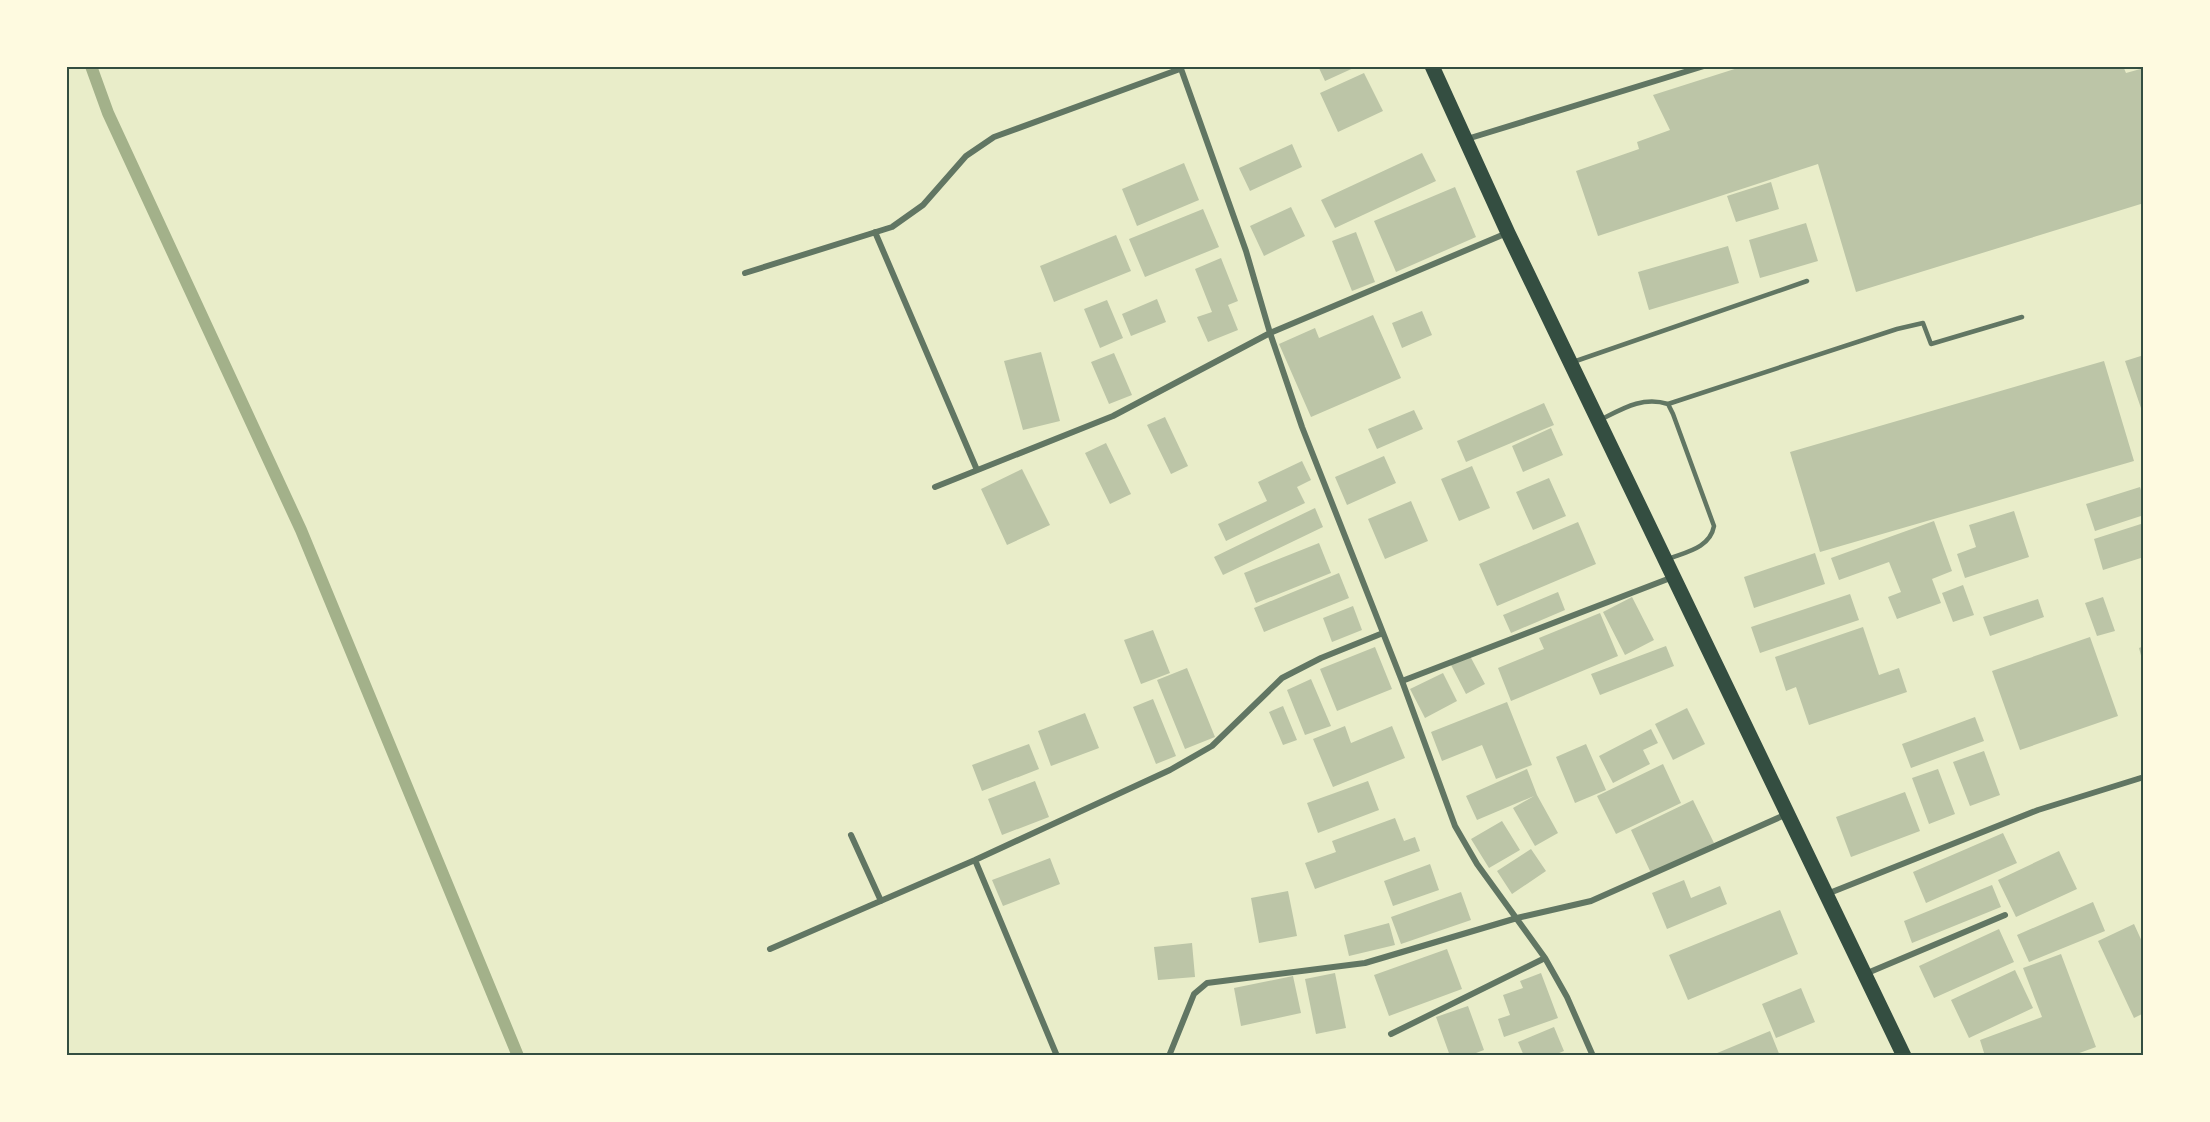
<svg xmlns="http://www.w3.org/2000/svg" width="2210" height="1122" viewBox="0 0 2210 1122" font-family="'DejaVu Sans',sans-serif">
<rect width="100%" height="100%" fill="#e9edc9"/>
<g fill="none" stroke-linecap="round" stroke-linejoin="round">
<path stroke="#a3b18a" stroke-width="12" d="M91,66L108,113L301,530L518,1056"/>
</g>
<path fill="#bcc5a7" d="M1318,66H1358L1325,81Z
M1744,66H2123L2126,73L2144,68V203L1856,292L1818,164L1598,236L1576,171L1639,149L1637,142L1670,130L1653,95Z
M1364,73L1383,111L1338,132L1320,93Z
M1292,144L1302,167L1250,191L1239,168Z
M1422,153L1436,181L1335,228L1321,200Z
M1184,163L1199,200L1137,226L1122,189Z
M1771,182L1779,209L1736,222L1727,196Z
M1455,187L1476,237L1396,272L1374,221Z
M1291,207L1305,236L1264,256L1250,226Z
M1203,209L1219,247L1145,277L1129,239Z
M1806,223L1818,261L1760,278L1749,240Z
M1356,232L1375,282L1352,291L1332,241Z
M1116,235L1131,271L1054,302L1040,266Z
M1728,246L1739,283L1649,310L1638,272Z
M1221,258L1238,301L1228,305L1238,330L1208,342L1197,317L1212,312L1195,269Z
M1157,299L1166,322L1131,336L1122,314Z
M1107,300L1123,338L1100,348L1084,309Z
M1422,311L1432,335L1402,348L1392,323Z
M1373,315L1401,378L1311,417L1279,344L1315,328L1319,338Z
M1041,352L1060,421L1023,430L1004,361Z
M1114,353L1132,395L1109,404L1091,362Z
M2144,355V417L2125,361Z
M2104,361L2134,461L1820,552L1790,452Z
M1544,403L1554,425L1466,462L1457,441Z
M1414,410L1423,429L1377,449L1368,429Z
M1165,417L1188,466L1171,474L1147,425Z
M1551,428L1563,455L1523,472L1512,446Z
M1106,443L1131,494L1110,504L1085,453Z
M1384,456L1396,483L1347,505L1335,477Z
M1302,461L1311,480L1297,487L1305,503L1226,541L1218,524L1267,501L1258,482Z
M1472,466L1490,508L1459,521L1441,479Z
M1022,469L1050,525L1007,545L981,489Z
M1549,478L1566,516L1533,530L1516,492Z
M2140,487L2144,500V515L2095,531L2086,504Z
M1411,501L1428,541L1385,559L1368,519Z
M1315,508L1323,527L1223,575L1214,557Z
M2014,511L2029,557L1965,578L1957,554L1976,547L1969,525Z
M1934,521L1952,571L1932,579L1941,603L1897,619L1888,597L1901,592L1889,562L1839,580L1831,558Z
M1578,522L1596,564L1497,606L1479,564Z
M2144,523V557L2103,570L2094,539Z
M1319,543L1331,573L1256,603L1244,573Z
M1815,553L1825,584L1754,608L1744,577Z
M1339,573L1349,598L1264,632L1254,608Z
M1963,585L1974,615L1953,622L1942,593Z
M1558,592L1565,610L1511,633L1503,615Z
M1850,594L1859,620L1760,653L1751,627Z
M1632,597L1654,640L1625,655L1603,612Z
M2103,597L2115,631L2097,636L2085,603Z
M2038,599L2044,617L1990,636L1983,617Z
M1353,606L1362,630L1332,642L1323,618Z
M1600,613L1618,656L1511,701L1498,668L1544,649L1539,638Z
M1863,627L1879,675L1899,668L1907,692L1809,725L1796,687L1786,691L1775,657Z
M1153,630L1170,673L1141,684L1124,640Z
M2090,637L2118,716L2020,750L1992,671Z
M1666,646L1674,666L1600,695L1591,674Z
M2144,646V663H2143L2139,648Z
M1375,647L1392,689L1337,711L1320,669Z
M1470,656L1485,684L1466,694L1451,665Z
M1187,668L1215,737L1185,749L1157,680Z
M1443,673L1457,701L1425,718L1410,689Z
M1311,679L1331,726L1305,735L1287,690Z
M1153,699L1176,756L1156,764L1133,707Z
M1507,702L1532,765L1496,779L1482,745L1442,761L1431,732Z
M1283,706L1297,740L1283,745L1269,712Z
M1687,708L1705,744L1673,760L1655,724Z
M1085,713L1099,748L1051,766L1038,731Z
M1975,717L1984,741L1911,768L1902,744Z
M1345,726L1351,743L1392,726L1405,758L1333,787L1313,739Z
M1651,729L1658,743L1643,750L1650,764L1613,783L1599,756Z
M1029,744L1039,769L982,791L972,765Z
M1586,744L1606,790L1575,803L1556,757Z
M1984,751L2000,795L1970,806L1953,762Z
M1663,764L1681,803L1616,834L1597,796Z
M1527,769L1537,795L1558,833L1535,846L1513,808L1534,796L1477,820L1466,796Z
M1938,769L1955,814L1929,824L1912,778Z
M1035,781L1049,817L1002,835L988,799Z
M1368,781L1379,810L1318,833L1307,803Z
M1905,792L1920,831L1851,857L1836,817Z
M1693,800L1714,843L1651,873L1631,830Z
M1395,818L1404,841L1415,837L1420,851L1315,889L1305,863L1336,852L1332,841Z
M1502,821L1520,850L1489,868L1471,839Z
M2003,833L2017,863L1926,903L1913,872Z
M1531,849L1546,871L1512,894L1497,871Z
M2059,851L2077,889L2016,917L1998,880Z
M1050,858L1060,884L1003,906L992,880Z
M1430,864L1439,890L1393,906L1384,881Z
M1684,880L1691,898L1720,886L1727,904L1667,929L1652,893Z
M1992,885L2001,907L1912,943L1904,921Z
M1288,891L1297,936L1259,943L1251,898Z
M1461,892L1471,920L1401,944L1391,917Z
M2093,902L2105,931L2029,962L2017,935Z
M1780,910L1798,954L1688,1000L1669,955Z
M1389,923L1395,945L1349,956L1344,935Z
M2134,924L2144,946V1013L2134,1018L2098,941Z
M1999,929L2014,962L1934,998L1919,966Z
M1192,943L1195,977L1158,980L1154,947Z
M1447,949L1462,989L1389,1016L1374,975Z
M2061,954L2096,1047L2071,1056H1985L1980,1040L2042,1017L2023,968Z
M2015,970L2033,1008L1969,1038L1951,1000Z
M1335,973L1346,1028L1316,1034L1305,979Z
M1541,973L1558,1018L1504,1037L1498,1019L1510,1015L1503,995L1523,988L1520,981Z
M1293,976L1301,1013L1241,1026L1234,988Z
M1801,988L1815,1022L1776,1038L1762,1004Z
M1468,1006L1484,1050L1468,1056H1450L1436,1017Z
M1554,1027L1564,1051L1552,1056H1524L1518,1042Z
M1770,1031L1780,1056H1710Z"/>
<g fill="none" stroke-linecap="round" stroke-linejoin="round">
<path stroke="#617663" stroke-width="4.5" d="M1573,362L1807,281
M1668,404L1897,329L1923,323L1931,344L2022,317
M1600,420C1622,409 1642,396 1668,404L1673,414L1714,526C1710,548 1686,552 1668,559"/>
<path stroke="#617663" stroke-width="6" d="M1180,66L1246,251L1270,333L1302,427L1402,681L1455,826L1477,864L1545,958L1567,997L1593,1056
M1467,139L1704,66
M875,232L977,470
M745,273L892,227L923,205L966,156L994,137L1180,69
M935,487L1113,416L1270,333L1507,233
M1402,681L1673,577
M851,835L881,901
M975,860L1057,1056
M1827,894L2038,810L2144,777
M770,949L975,860L1170,770L1212,746L1282,678L1321,658L1383,633
M1865,974L2005,915
M1391,1034L1545,958
M1169,1056L1194,994L1207,983L1365,963L1517,918L1591,901L1787,814"/>
<path stroke="#344e41" stroke-width="15" d="M1432,66L1508,233L1904,1056"/>
</g>
<rect width="2210" height="1122" fill="none" stroke="#fefae0" stroke-width="135"/>
<rect x="68" y="68" width="2074" height="986" fill="none" stroke="#344e41" stroke-width="2"/>
</svg>
